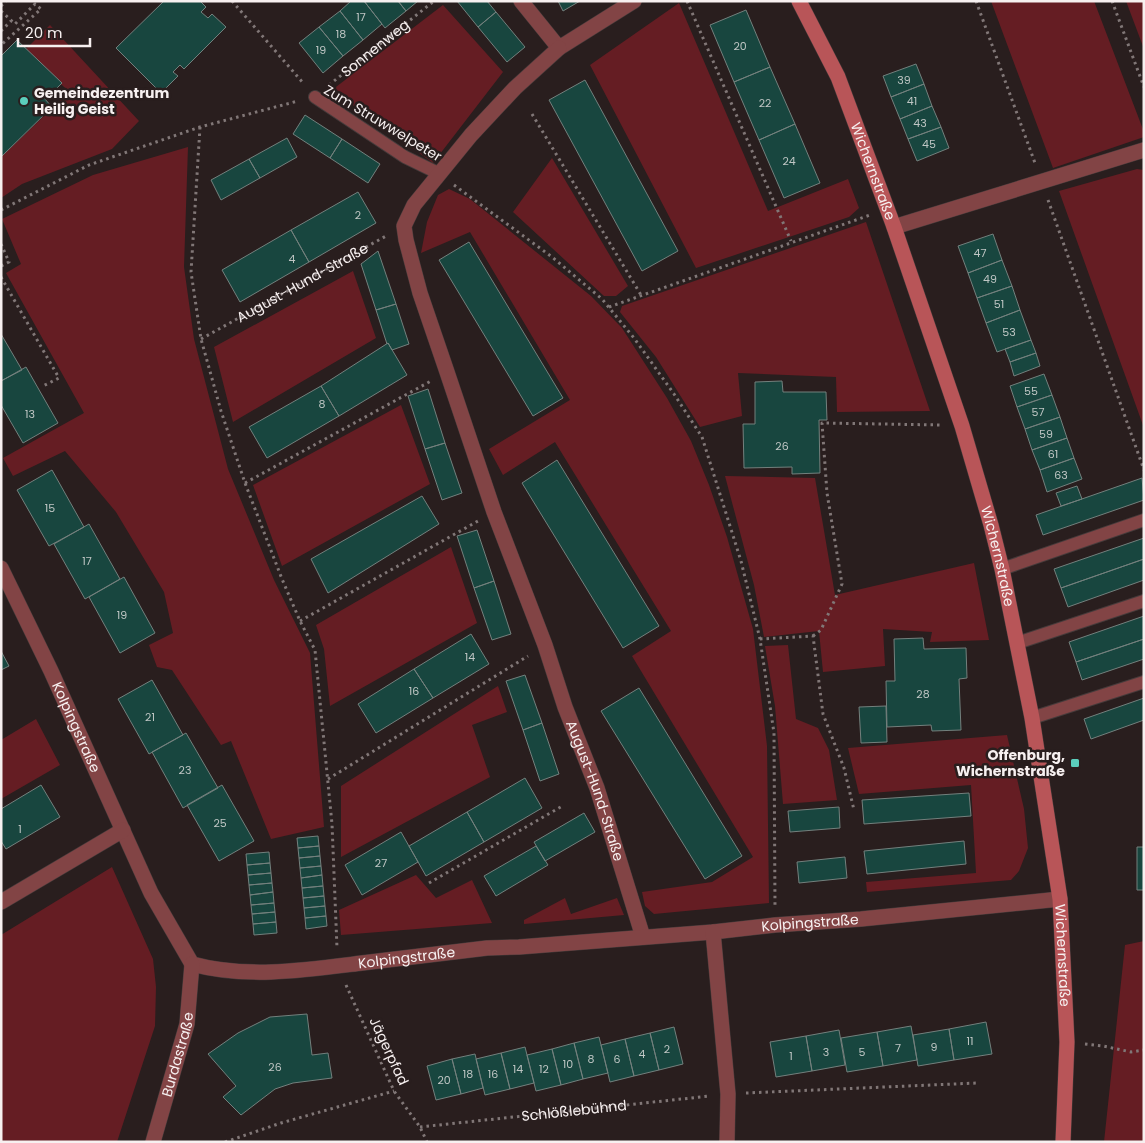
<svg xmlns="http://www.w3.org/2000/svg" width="1145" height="1143" viewBox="0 0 1145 1143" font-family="Poppins,sans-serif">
<rect width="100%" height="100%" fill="#291e1e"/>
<path fill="#651d23" d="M991,1H1094L1144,132V137L1053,168Z
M1126,1H1144V49Z
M679,3L768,211L848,179L859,208L849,217L696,268L590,65Z
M443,5L503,72L433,163L332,90Z
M50,25L139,121L112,149L22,184L1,198V157L69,92L26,49Z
M188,147L184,267L194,339L228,469L274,580L310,653L324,827L271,839L231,741L221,745L172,670L157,667L149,645L173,633L164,592L116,512L65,451L13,476L3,458L84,413L6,273L21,264L2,219L93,175Z
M552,158L628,286L616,296H604L513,212Z
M1137,169L1144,170V428L1059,191Z
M449,189L470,199L591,296L622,328L667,398L691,441L709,485L727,537L753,629L767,746L769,903L654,914L645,906L642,892L712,882L753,857L632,656L671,631L555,442L503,475L489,449L570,400L470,232L421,253L427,222L438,195Z
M866,222L930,411L837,412L836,377L738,373L742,416L700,427L656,357L620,312L622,306Z
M353,271L376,338L233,422L214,347Z
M401,405L430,484L282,566L253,485Z
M725,476L815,478L835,595L974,563L989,640L930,642L932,632L883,629L885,666L823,672L819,631L764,637L754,585Z
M451,547L477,623L330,706L324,649L316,625Z
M788,645L796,719L818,728L829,750L837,800L783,804L775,706L765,646Z
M498,686L507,712L472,725L490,777L341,857V786Z
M36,719L60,765L1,799V740Z
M1007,735L1024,809L1028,848L1019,871L1011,880L867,892L866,882L976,873L971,785L859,794L848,748Z
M112,867L153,959L156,987L155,1026L117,1142H1V935Z
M416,875L436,898L472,880L492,923L341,935L339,910Z
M565,898L571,914L617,898L624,915L524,924V920Z
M1144,941V1142H1104L1125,945Z"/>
<path fill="#18463f" stroke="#73807d" d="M164,1H200L206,7L201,12L208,18L212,14L226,27L184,69L180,65L173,72L178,76L161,93L116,48Z
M351,1H364L382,24L363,40L340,11Z
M364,1H398L406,11L385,28Z
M398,1H418L406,11Z
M457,1H487L496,12L478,27Z
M558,1H580L563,11Z
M746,10L770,67L734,82L710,25Z
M340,11L363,40L343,56L319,27Z
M496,12L525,47L507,62L478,27Z
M319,27L343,56L323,73L299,43Z
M17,40L62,83L49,96L38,86L36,89L52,107L1,157V56Z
M916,64L924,84L891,97L883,76Z
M770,67L795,124L759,140L734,82Z
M585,80L678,251L642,271L549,100Z
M924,84L932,106L900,119L891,97Z
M932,106L941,127L908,139L900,119Z
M305,115L342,139L330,158L293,134Z
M795,124L820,183L784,198L759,140Z
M941,127L949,148L917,161L908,139Z
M287,138L297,157L260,178L249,159Z
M342,139L380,164L368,183L330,158Z
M249,159L260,178L221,200L211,180Z
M358,192L376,223L309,262L291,230Z
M291,230L309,262L240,302L222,270Z
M993,234L1002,260L968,273L958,246Z
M469,242L563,398L533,416L439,260Z
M378,251L396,304L376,310L361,264Z
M1002,260L1012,286L977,298L968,273Z
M1012,286L1020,310L986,323L977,298Z
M396,304L409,344L392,350L388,343L387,344L376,310Z
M1020,310L1031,340L997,352L986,323Z
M1,334L22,370L1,381Z
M1031,340L1036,353L1010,362L1005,349Z
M388,343L407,375L339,416L321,386Z
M1036,353L1040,366L1014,376L1010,362Z
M26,367L58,423L23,443L1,405V381Z
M1044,374L1052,395L1017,407L1010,386Z
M782,381L783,392H826L827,420H819L820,473L792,474V467L744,468L743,424H755V382Z
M321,386L339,416L267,458L249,427Z
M428,389L445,443L425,449L408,396Z
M1052,395L1060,417L1025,429L1017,407Z
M1060,417L1067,438L1032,450L1025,429Z
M1067,438L1074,458L1040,470L1032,450Z
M445,443L462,493L442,500L425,449Z
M1074,458L1082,479L1047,492L1040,470Z
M557,460L659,626L623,648L522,483Z
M52,470L84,527L49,546L17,490Z
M1142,478L1144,500L1043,535L1036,515Z
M1077,486L1082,499L1061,506L1056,493Z
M422,496L439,524L328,593L311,559Z
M89,524L120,579L85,599L54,544Z
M477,530L494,581L474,588L457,536Z
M1144,538V559L1061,588L1054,569Z
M1144,559V580L1068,607L1061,588Z
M124,577L155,633L120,653L89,597Z
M494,581L511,634L492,640L474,588Z
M1144,616V639L1076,662L1069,642Z
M471,634L489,664L433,698L414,669Z
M923,638L924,649L966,648L967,678L959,679L961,730L932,731L931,725L887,727L886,681H895L894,639Z
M1144,639V659L1082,680L1076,662Z
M1,651L9,666L1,670Z
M414,669L433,698L376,733L358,704Z
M525,675L542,723L523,730L506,681Z
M152,680L183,735L149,754L118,699Z
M639,688L742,856L705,879L601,711Z
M1144,698V720L1091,739L1084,719Z
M886,706L887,742L861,743L859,707Z
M542,723L559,774L540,781L523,730Z
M186,733L218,788L183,808L152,752Z
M525,778L542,808L484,842L467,812Z
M41,785L60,817L6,849L1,841V809Z
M222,785L254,841L219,861L187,805Z
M969,793L971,816L864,824L862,800Z
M839,807L840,828L790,832L788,811Z
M467,812L484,842L426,876L409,846Z
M584,813L595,832L545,861L534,842Z
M401,832L418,862L362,895L345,865Z
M318,836L319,846L298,848L297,838Z
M964,841L966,864L867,874L864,851Z
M319,846L320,856L299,858L298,848Z
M536,846L548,865L496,896L484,876Z
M1137,847H1144V890H1137Z
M269,852L270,863L247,865L246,854Z
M320,856L321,866L300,868L299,858Z
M845,857L847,878L799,883L797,862Z
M270,863L271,873L248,875L247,865Z
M321,866L322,875L301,878L300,868Z
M271,873L272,883L249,885L248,875Z
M322,875L323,886L302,888L301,878Z
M272,883L273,892L250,895L249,885Z
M323,886L324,896L303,898L302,888Z
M273,892L274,903L251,905L250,895Z
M324,896L325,906L304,908L303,898Z
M274,903L275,912L252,914L251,905Z
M325,906L326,916L305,918L304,908Z
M275,912L276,922L253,924L252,914Z
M326,916L327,926L306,929L305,918Z
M276,922L277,933L254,935L253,924Z
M307,1014L312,1055L328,1053L332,1078L293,1083L275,1089L241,1115L223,1097L236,1086L208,1054L238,1033L270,1017Z
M986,1022L992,1054L954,1060L949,1029Z
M911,1026L917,1060L883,1066L877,1032Z
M674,1027L683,1064L659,1070L650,1033Z
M949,1029L954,1060L918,1066L913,1035Z
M839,1030L845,1065L812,1071L806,1036Z
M877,1032L883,1066L847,1072L841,1038Z
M650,1033L659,1070L634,1076L625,1039Z
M806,1036L812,1071L776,1077L770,1042Z
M599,1037L608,1073L583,1079L574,1043Z
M625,1039L634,1076L610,1082L601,1045Z
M574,1043L583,1079L561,1085L552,1049Z
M525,1047L534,1083L510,1089L501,1053Z
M552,1049L561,1085L536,1091L527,1055Z
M501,1053L510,1089L485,1095L476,1059Z
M475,1054L483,1088L461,1094L452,1059Z
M452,1059L461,1094L436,1100L427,1066Z"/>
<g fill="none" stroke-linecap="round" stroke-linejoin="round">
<defs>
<path id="lane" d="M315,97L405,157L440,174
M1002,569L1144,520
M1017,643L1144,601
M1032,718L1144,682"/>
<g id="street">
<path d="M521,1L559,48L634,1"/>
<path id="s4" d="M559,48L515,88L471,135L414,205L404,226L406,240L420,293L447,372L494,512L545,645L565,707L597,788L643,937"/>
<path d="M894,227L1144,150"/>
<path id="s5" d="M1,568L51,671L151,893L192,964C247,979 306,970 362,963C404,958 446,953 487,948L519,947L713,932L775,925L861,919L1060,899"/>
<path d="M1,902L123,830"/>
<path d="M713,932L728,1094L727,1142"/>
<path id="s6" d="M153,1142L187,1024L192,964"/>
</g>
<g id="secondary">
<path id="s7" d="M799,1L838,77L894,227L962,426L991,525L1002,569L1032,718L1060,899L1067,1042L1063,1142"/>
</g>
</defs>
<use href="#lane" stroke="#463b3b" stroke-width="14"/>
<use href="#street" stroke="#463b3b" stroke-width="16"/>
<use href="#secondary" stroke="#463b3b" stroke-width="16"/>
<g stroke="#817777" stroke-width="3" stroke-dasharray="2.5 4" stroke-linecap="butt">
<path d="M232,1L304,84"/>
<path d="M687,1L791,241"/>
<path d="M976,1L1035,163"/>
<path d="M1112,1L1144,87"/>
<path d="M1,6L6,1"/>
<path d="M1,11L15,24L35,4L41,9L1,45"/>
<path d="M1,31L11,21"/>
<path id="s1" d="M329,85L434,1"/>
<path d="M532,114L641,295"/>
<path d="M200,127L191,272L201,339L221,411L245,483L282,579L300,621L315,650L332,824L337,948"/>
<path d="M454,185L552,257L602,299L634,338L674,394L702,437L741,561L760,639L774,733L775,907"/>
<path d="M1048,200L1144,470"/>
<path d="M1,210L89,165L200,127L298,101"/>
<path d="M1,244L9,262L1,266"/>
<path d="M1,277L59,378L43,386"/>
<path d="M609,307L870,215"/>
<path id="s2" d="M201,339L386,236"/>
<path d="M245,483L431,381"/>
<path d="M300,621L478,521"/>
<path d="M813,636L821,630L842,584L827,493L822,423L941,425"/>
<path d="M760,639L813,636L823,714L844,768L854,810"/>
<path d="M328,779L528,656"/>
<path d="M429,883L564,805"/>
<path d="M346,985L394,1091L420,1127L427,1142"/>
<path d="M1085,1044L1103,1046L1131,1052L1144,1050"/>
<path d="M746,1093L977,1083"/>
<path id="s3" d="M420,1127L710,1096"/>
<path d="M225,1142L281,1123L394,1091"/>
</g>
<use href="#lane" stroke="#824445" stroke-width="12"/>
<use href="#street" stroke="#824445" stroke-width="15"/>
<use href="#secondary" stroke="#b85558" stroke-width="15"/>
</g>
<g fill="#5bcebc" stroke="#291e1e" stroke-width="2">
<circle cx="24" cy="101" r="5"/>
<rect x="1070" y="758" width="10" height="10" rx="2.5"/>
</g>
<g text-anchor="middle" stroke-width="5" stroke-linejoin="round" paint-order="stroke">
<g font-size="11" fill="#bfc6c4">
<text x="361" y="21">17</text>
<text x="341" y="38">18</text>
<text x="740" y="50">20</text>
<text x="321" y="54">19</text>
<text x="904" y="84">39</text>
<text x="912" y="105">41</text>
<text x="765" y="107">22</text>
<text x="920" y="127">43</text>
<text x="929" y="148">45</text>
<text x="789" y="165">24</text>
<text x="358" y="219">2</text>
<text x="980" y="257">47</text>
<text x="292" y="263">4</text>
<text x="990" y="283">49</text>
<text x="999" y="308">51</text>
<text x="1009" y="336">53</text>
<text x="1031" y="395">55</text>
<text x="322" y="408">8</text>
<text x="1038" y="416">57</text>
<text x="30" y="418">13</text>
<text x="1046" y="438">59</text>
<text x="782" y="450">26</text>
<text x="1053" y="458">61</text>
<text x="1061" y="479">63</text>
<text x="50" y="512">15</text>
<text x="87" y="565">17</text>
<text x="122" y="619">19</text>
<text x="470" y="661">14</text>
<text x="414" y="695">16</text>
<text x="923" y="698">28</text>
<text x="150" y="721">21</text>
<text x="185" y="774">23</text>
<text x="220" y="827">25</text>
<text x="20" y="833">1</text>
<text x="381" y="867">27</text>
<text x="970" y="1045">11</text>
<text x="934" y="1051">9</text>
<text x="898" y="1052">7</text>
<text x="667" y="1053">2</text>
<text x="826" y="1056">3</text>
<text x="862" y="1056">5</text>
<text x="642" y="1058">4</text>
<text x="791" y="1060">1</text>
<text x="591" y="1063">8</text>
<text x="617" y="1063">6</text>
<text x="568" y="1068">10</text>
<text x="275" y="1071">26</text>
<text x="518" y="1073">14</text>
<text x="544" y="1073">12</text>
<text x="468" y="1078">18</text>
<text x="493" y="1078">16</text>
<text x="444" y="1084">20</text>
</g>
<g font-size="14" fill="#f7f0f0" stroke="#291e1e">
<text dy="5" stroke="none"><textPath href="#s1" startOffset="59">Sonnenweg</textPath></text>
<text transform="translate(383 123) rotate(31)" y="5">Zum Struwwelpeter</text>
<text dy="5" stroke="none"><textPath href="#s7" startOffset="186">Wichernstraße</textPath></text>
<text dy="5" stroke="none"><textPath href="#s2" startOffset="116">August-Hund-Straße</textPath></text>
<text dy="5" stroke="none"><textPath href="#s7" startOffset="591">Wichernstraße</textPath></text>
<text dy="5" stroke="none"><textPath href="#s5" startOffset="176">Kolpingstraße</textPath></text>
<text dy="5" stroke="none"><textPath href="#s4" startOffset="834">August-Hund-Straße</textPath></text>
<text dy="5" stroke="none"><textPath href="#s5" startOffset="1061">Kolpingstraße</textPath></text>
<text dy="5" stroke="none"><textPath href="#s7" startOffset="996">Wichernstraße</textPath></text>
<text dy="5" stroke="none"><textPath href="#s5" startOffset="656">Kolpingstraße</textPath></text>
<text transform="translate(389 1051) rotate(65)" y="5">Jägerpfad</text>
<text dy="5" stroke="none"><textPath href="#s6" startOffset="91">Burdastraße</textPath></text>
<text dy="5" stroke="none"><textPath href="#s3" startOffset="155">Schlößlebühnd</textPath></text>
</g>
<g font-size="14" font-weight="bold" fill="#f7f0f0" stroke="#291e1e" text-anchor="start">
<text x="34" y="98">Gemeindezentrum<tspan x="34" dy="16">Heilig Geist</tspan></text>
<text x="1065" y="760" text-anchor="end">Offenburg,<tspan x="1065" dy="16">Wichernstraße</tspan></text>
</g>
</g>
<rect width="1145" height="1143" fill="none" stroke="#f7f0f0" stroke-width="5"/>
<path d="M18 38v8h72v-8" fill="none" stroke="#f7f0f0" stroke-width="2.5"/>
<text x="25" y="38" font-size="15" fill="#f7f0f0" stroke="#291e1e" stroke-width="4" paint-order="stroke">20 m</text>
</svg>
